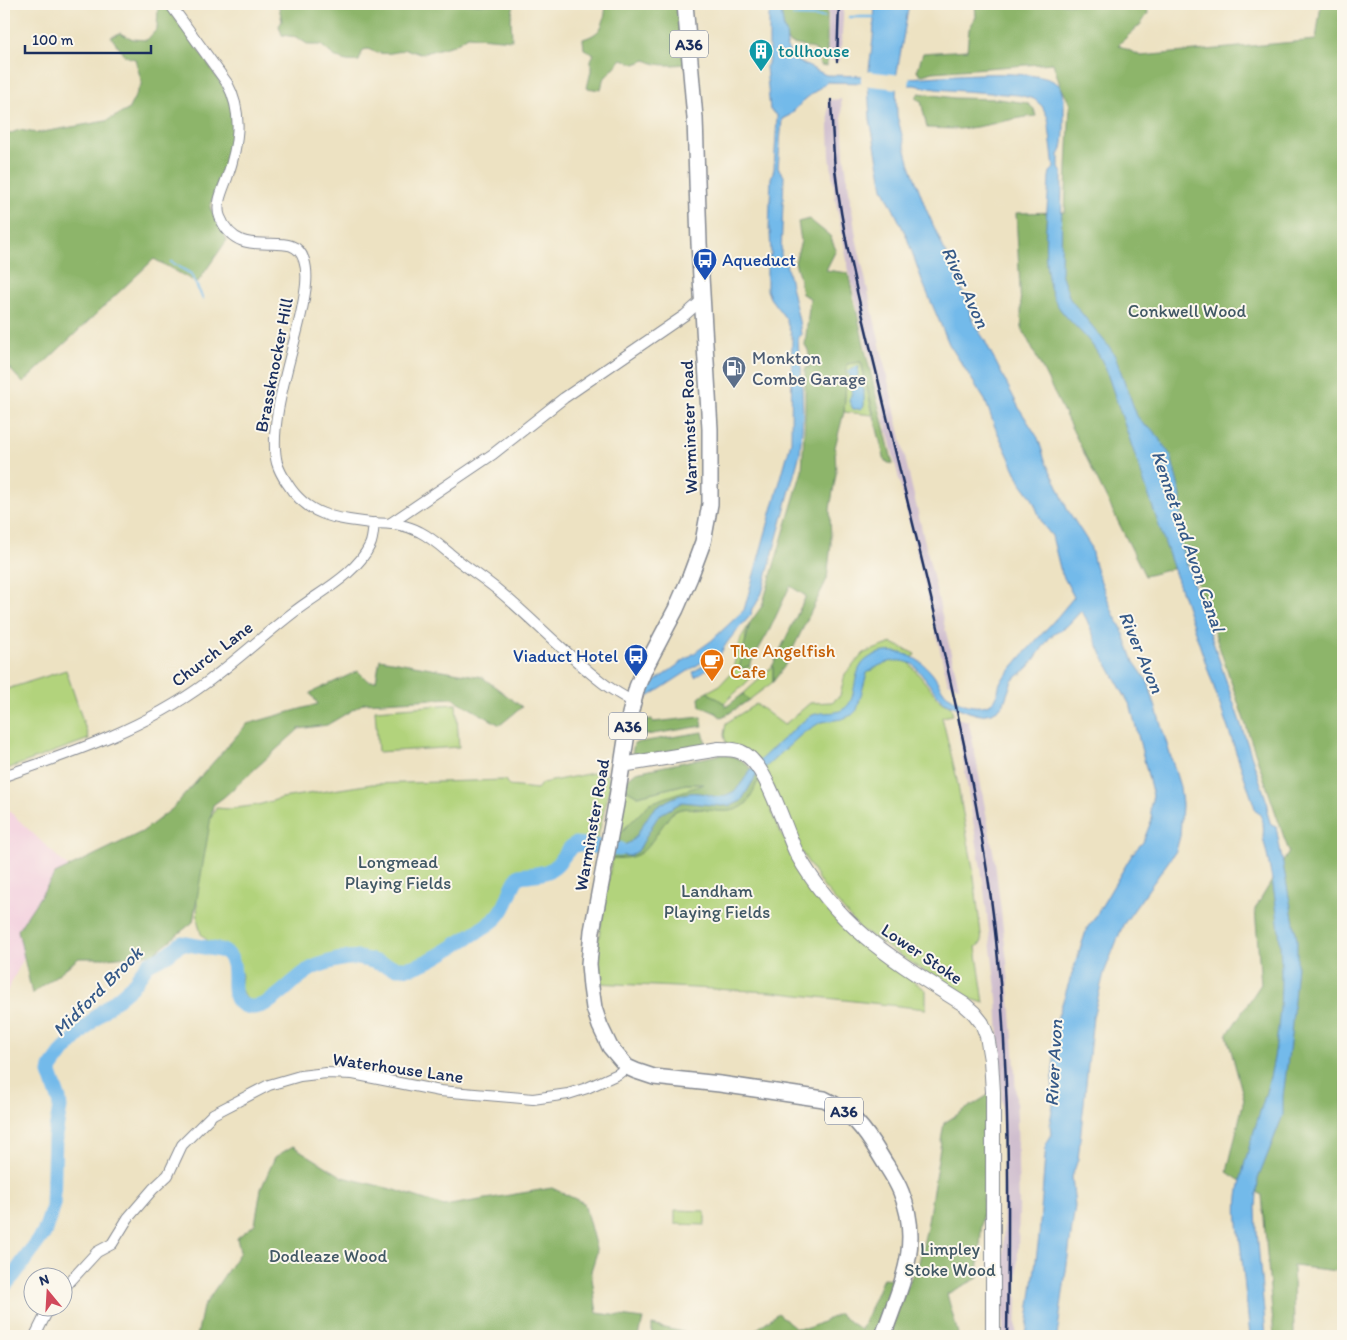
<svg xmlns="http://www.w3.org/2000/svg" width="1347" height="1340" viewBox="0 0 1347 1340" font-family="Itim,sans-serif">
<rect width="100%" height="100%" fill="#fbf7ec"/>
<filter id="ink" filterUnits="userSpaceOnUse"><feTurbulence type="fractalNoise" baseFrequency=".02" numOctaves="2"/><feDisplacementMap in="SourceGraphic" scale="10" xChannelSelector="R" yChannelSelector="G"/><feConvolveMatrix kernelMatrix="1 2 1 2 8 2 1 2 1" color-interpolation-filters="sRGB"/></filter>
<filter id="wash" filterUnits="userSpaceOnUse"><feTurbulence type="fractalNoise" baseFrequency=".0096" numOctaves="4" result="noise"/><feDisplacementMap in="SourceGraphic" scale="20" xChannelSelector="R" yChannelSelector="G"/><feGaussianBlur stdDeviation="1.12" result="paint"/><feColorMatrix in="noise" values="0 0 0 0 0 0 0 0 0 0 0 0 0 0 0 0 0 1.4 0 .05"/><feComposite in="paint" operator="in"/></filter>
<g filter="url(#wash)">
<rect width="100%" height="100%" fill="#ede2c2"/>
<path fill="#f3cfde" d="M4,806L84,882L26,954L4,997Z"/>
<path fill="#cfbdce" d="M829,4H844L840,61L828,60Z
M841,99L844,155L856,237L907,466L959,687L948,683L849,271L835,197L830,156L828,100Z
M956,718L968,721L972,737L995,862L1007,961L1014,1053L1017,1120L1019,1207L1016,1336H1003L1004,1147L997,998L983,881Z"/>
<path fill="#b2d37b" stroke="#66816c" d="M861,362L873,415L844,412L847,364Z
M750,623L746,635L742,669L749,666L756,672L745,684L724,703L707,692L720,685L732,672L741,638Z
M892,643L915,654L910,664L941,702L951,707L953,715L942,717L956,775L973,869L982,942L976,947L984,1003L962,996L860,929L822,885L796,843L766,771L726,743L724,735L726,723L756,704L784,725L810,703L832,702L840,696L845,674L864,653Z
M773,665V682L749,700L743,694L763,676Z
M66,670L89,739L4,770V690Z
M456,704L459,747L378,752L375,710Z
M603,771L611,782L597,840C581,839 569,838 558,852C555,856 552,862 548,865C538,872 522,871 511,877L506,887V899L496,918L410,968L356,954L331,957L307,967L261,1001L251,1002L245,997L240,988L242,976L238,962L230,948L217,943L209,942L201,934L198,922L196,886L208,824L216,808L229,809L258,805L282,798L372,784L505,780L509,786L537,789L542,783Z
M759,779L776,823L803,873L852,933L876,955L926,990V1009L772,992L597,983L595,960L612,858H622C635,846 667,813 682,808C687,806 692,808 697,810L755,786Z
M686,784H706L616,837L624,788L638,796Z
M675,1210L705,1211V1225L675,1224Z"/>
<path fill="#8db56b" stroke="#547264" d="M154,4H164L193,42L228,94L234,120L232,144L229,156L218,181L210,208L227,240L197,283L154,259L23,383L10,369L4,366V136L19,130L37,133L106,121L128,110L142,83L135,59L125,56L111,37L120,33L133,39L147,40L157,29L158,8Z
M275,4H514L511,18L512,40L468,36L454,45L420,54L406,49C392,54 381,56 368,49L363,50L359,61C340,63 335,57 321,45H309L296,37L282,35L279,26L282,21L279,7Z
M606,4H679L686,64C672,65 659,67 646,60L635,64L622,59L603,80L601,90L587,88L591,71V60L594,54L584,49L583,39C604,33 604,22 606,4Z
M791,4H827V66L821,65L819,62V54L814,49L789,43C783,34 781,24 780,13Z
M975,4H1147L1148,13L1141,24L1118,45L1141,56L1316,40L1321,4H1343V1281L1337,1271L1293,1266L1294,1336H1274L1262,1195L1227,1172L1244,1099L1227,1035L1261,984L1255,909L1289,852L1191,564L1145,576L1022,328L1016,213L1065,212L1070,104L1060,85L1053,63L933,72L922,75L917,71L923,53L967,50L969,29L976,17Z
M919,93L954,98L998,99L1027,103L1034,109L1036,116C1009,118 984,128 958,129C948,129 937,128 927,128L921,101L915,98Z
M809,219L830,236L836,250L826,270L848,273L867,358L893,464L885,462L861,362L847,364L844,412L835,447L836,474L830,509L831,544L827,579L784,667L773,682V665L806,596L790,586L769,631L749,666L741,669L739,668L750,623L762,606L802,471L805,415V369L811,365L808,350L805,345L810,298L802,294L799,276L795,262L801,241L798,222Z
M380,659L482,677L522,707L500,725L452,698L364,703L327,725L299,729L224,797L213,805L193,922L153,954L106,958H79L32,994L18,930L55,874L142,832L172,809L247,724L318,704L310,693L358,671L368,681H376Z
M707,692L724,703L726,707L743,694L749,700L722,718L716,713L700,706L699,698Z
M701,717L703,726L634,737L638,721L652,719L653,722Z
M703,732L706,744L640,757L632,754L634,743Z
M723,754C742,757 748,764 759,779C755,786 752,797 747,803C727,823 691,799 672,813C669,816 666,822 663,825C646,849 643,860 612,858L616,837L650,803L704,784H686L638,796L624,788L626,780L636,772Z
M990,1094L978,1278L947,1294L958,1334L955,1336H748L778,1313L796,1328H809L839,1314L861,1330L883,1278L895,1279L892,1299L899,1302L919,1262L927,1227L944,1123Z
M293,1146L343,1177L395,1190L444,1206L552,1188L584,1203L597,1252L591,1271L597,1313L643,1319L639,1336H197L203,1307L240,1252L237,1238L255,1224L261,1189L275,1157Z
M652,1325L700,1336H652Z"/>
<path fill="#73baea" stroke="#4774a4" d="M773,4H780L784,30L786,31L787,46H786L795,60L826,75L868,76L873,39L875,4H909L896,78C928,79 1038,64 1059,85C1065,91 1064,106 1064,114C1064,124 1065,148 1059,155V168L1062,173L1061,273L1070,299L1110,348L1115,356L1137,416L1144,425L1153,430L1171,456L1181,496L1180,539L1181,547L1268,805L1267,812L1271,825L1276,827L1297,939V965L1291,1035L1283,1096V1115L1258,1179L1256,1208L1257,1231L1266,1336H1250C1247,1307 1244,1279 1241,1250C1239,1232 1236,1214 1238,1197C1244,1149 1266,1105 1274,1058C1287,980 1281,913 1263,837C1264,828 1264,816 1256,811L1106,370C1102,360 1096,349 1089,341C1080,330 1069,321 1060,309C1037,277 1048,214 1049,177L1050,172L1054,168L1048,118L1042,106L1034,99L1019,95L936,89L914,85H896L897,116L909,162L926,209L961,287L974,324L984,339L1019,408L1038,438L1046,463L1057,484L1067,509L1090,545L1095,566L1113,613L1122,629L1134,662L1148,682L1180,787L1182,805L1180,836L1176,851L1123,925L1104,973L1093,1017L1078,1159L1072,1177L1075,1206L1057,1336H1026L1039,1237L1045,1156L1046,1144L1051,1136L1050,1123L1054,1098L1052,1080L1058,1016L1087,928L1094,919L1133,853L1143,842L1152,819L1150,808L1153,796L1131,707L1102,655L1086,618L1081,611L1069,624L1050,637L1029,667L1012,681L1004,703L999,709L992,713L980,715L969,712L943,702L914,665C898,656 881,663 867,673L857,710L852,715L842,719L821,722L803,733L756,776L741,801L732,805L722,806L682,802L659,815L652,826L638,851L630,856L607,854L608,845C633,849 635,837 647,818C650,814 652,809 657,807C669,799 684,791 699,793C714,794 714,801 731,793C739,790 747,774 753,767C769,751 788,734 806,719C819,708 834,717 845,708C858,699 851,672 866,660C886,644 915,653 930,671C936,677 939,686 945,693C956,703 978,711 991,703C999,697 997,691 1000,683C1001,680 1005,676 1007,674C1028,647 1053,624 1074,597L1061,572L1052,536L1043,525L1032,498L1021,483L995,427L985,400L949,344L923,283L906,235L883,188L870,119L868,83L827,82L803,101L790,115L782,119L778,168L784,176L781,254L782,259L786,263L799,321L801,334L798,339L799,356L801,360L803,417L800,453L762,593L755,606L752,608L751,615C742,625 730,637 723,649C717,659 722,663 710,672L707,669L695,677L693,672L704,665V662H702L648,697L644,691L647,687L711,641L744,610L791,442L792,337L786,319L770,298L767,290V257L771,256L770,231H769L771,178L774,169L777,118V115L770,110L766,67L768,64L769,57V16Z
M859,365L857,380L864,391V406L860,409H853L849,400C854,390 854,382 848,372Z"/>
<path fill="#ede2c2" d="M866,71L910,76L909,87H898V89L861,85V73H866Z"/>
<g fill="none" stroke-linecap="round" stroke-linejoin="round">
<path stroke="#73baea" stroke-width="2.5" d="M793,16L824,17
M849,17H874
M171,262L191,274L203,299"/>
<path stroke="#73baea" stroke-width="15" d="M4,1286L13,1276L44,1233L53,1207L55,1135L60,1108L59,1099L50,1073L51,1068L64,1050L99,1014L131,987L148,964L168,954L182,943L224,951C244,964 224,996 243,1005C269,1017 292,975 317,966C328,962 345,956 358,958C371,959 384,966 398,968C403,968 408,968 413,967C433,961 450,948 467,938C477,931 490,925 498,916C509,905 509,888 519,876C531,874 548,875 557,865C563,858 566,850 575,844L619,849"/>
</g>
</g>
<g filter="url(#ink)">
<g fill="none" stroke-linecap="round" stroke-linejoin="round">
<defs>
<path id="minor" d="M170,4L227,83C244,114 238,146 227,178C223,189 215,205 220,217C240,267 293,224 304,260C309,275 305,294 302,309C294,350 267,424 277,463C279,470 283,477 287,483C307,516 336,519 372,523C389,524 404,523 420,532C434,539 447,552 459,561C472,571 486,580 499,591C534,620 566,655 603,683C612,690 623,696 633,702
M391,523L493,454L564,398L685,315L702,300
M4,776C74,752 145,728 206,683C236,661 264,635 294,612C318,593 356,575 370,545C373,539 373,530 374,523
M62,1290L97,1252L112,1244L128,1218L153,1189L168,1175L182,1145L213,1114L269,1085L300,1076L326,1073L353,1074L440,1091L533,1099L568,1094L587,1088L618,1074L627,1067
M35,1336L49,1308"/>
<path id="major" d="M622,765L719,749C726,749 735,749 741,752C767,762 784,829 797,854C839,929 894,960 965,1005L974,1013L982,1023L987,1036L991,1060L993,1092V1336"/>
<path id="highway" d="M685,4L695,118L699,243L710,429V504L703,542L690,577L676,609L645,668L637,687L630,714L616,804L592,931L589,964L591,987L594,1008L600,1026L610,1047L627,1067L636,1071L654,1077L720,1084L824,1099C852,1112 865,1130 880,1155C887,1167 896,1179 901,1192C923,1245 900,1286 883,1336"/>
</defs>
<use href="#minor" stroke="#848890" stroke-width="12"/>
<use href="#major" stroke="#848890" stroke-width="16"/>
<use href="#highway" stroke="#848890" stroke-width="18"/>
<use href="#minor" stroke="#fff" stroke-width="10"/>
<use href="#major" stroke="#fff" stroke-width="14"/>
<use href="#highway" stroke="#fff" stroke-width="15"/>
<path stroke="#1b2f5e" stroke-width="2.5" d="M837,61L839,4
M831,100C832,123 833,146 835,169C843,240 861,309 878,379C904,491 934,603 958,716C974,790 988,864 996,940C1010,1071 1009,1204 1007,1336"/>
</g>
</g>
<defs>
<symbol id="building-pin" viewBox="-11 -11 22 30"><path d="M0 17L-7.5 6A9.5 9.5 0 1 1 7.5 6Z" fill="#0f9aa8" stroke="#fbf7ec"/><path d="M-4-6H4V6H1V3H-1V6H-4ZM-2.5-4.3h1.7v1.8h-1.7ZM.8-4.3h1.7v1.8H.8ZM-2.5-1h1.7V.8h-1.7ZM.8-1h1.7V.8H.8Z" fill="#fff"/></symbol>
<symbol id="bus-pin" viewBox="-11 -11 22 30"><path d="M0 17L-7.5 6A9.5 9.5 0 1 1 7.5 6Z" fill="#1a4fb4" stroke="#fbf7ec"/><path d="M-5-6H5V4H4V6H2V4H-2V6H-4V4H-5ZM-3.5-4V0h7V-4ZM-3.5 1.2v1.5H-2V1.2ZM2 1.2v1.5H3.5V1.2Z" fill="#fff"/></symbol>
<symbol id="fuel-pin" viewBox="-11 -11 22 30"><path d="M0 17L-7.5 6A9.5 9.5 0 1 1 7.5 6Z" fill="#5c6f8a" stroke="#fbf7ec"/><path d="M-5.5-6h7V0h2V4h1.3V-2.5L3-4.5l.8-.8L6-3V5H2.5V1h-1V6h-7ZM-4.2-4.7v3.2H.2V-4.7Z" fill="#fff"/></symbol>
<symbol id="cafe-pin" viewBox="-11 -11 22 30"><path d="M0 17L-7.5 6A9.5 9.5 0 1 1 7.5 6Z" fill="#e8710a" stroke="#fbf7ec"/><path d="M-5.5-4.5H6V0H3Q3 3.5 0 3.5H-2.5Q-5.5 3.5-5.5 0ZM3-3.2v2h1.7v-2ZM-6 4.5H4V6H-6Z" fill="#fff"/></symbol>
</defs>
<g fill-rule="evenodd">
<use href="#building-pin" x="747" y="37" width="28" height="38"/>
<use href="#bus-pin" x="691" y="246" width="28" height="38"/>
<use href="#fuel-pin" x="720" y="354" width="28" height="38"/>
<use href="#bus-pin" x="622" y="642" width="28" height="38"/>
<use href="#cafe-pin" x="698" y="647" width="28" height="38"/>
</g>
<g text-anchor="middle" stroke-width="4" stroke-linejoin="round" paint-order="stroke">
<g fill="#fbf7ec" stroke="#5e6b89" stroke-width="1">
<rect x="670" y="30.5" width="38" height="27" rx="4"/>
<rect x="609" y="712.5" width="38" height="27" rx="4"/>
<rect x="825" y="1097.5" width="38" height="27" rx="4"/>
</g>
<g font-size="16" font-weight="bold" fill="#1b2f5e">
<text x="689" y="50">A36</text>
<text x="628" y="732">A36</text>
<text x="844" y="1117">A36</text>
</g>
<g font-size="18" fill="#0d838f" stroke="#fbf7ec" text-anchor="start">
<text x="778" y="57">tollhouse</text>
</g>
<g font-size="18" fill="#164399" stroke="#fbf7ec" text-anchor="start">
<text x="722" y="266">Aqueduct</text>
<text x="618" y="662" text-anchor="end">Viaduct Hotel</text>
</g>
<g font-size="18" fill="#415865" stroke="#fbf7ec">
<text x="1187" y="317">Conkwell Wood</text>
<text x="398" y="868">Longmead<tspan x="398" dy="21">Playing Fields</tspan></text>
<text x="717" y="897">Landham<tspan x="717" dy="21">Playing Fields</tspan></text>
<text x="950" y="1255">Limpley<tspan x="950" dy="21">Stoke Wood</tspan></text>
<text x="328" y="1262">Dodleaze Wood</text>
</g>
<g font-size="18" fill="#4e5e75" stroke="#fbf7ec" text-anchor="start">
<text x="752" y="364">Monkton<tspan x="752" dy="21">Combe Garage</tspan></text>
</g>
<g font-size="18" fill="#1b2f5e" stroke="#fbf7ec">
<text transform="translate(274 365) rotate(-79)" y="6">Brassknocker Hill</text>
<text transform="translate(689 427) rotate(-92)" y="6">Warminster Road</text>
<text transform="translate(212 654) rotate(-37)" y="6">Church Lane</text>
<text transform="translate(592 825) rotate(-80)" y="6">Warminster Road</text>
<text transform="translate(922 954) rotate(34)" y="6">Lower Stoke</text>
<text transform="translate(398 1068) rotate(8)" y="6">Waterhouse Lane</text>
</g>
<g font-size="18" fill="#c56008" stroke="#fbf7ec" text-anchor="start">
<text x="730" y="657">The Angelfish<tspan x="730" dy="21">Cafe</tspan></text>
</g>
<g font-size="19" font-style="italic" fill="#355988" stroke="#fbf7ec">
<text transform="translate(966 287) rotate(65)" y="7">River Avon</text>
<text transform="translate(1189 541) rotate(71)" y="7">Kennet and Avon Canal</text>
<text transform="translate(1142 652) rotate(67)" y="7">River Avon</text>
<text transform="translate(97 991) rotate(-45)" y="7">Midford Brook</text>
<text transform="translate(1053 1063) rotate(-87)" y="7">River Avon</text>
</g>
</g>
<rect width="1347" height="1340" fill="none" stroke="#fbf7ec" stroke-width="20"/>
<g transform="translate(48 1292) rotate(342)"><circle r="24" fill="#fbf7ec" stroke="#a1a7b3"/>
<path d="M0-4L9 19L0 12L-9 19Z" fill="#d1495b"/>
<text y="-8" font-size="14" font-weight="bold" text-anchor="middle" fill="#1b2f5e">N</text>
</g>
<path d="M25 45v8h126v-8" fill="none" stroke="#1b2f5e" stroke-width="2.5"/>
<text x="32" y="45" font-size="15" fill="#1b2f5e" stroke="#fbf7ec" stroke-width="4" paint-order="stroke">100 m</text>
</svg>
